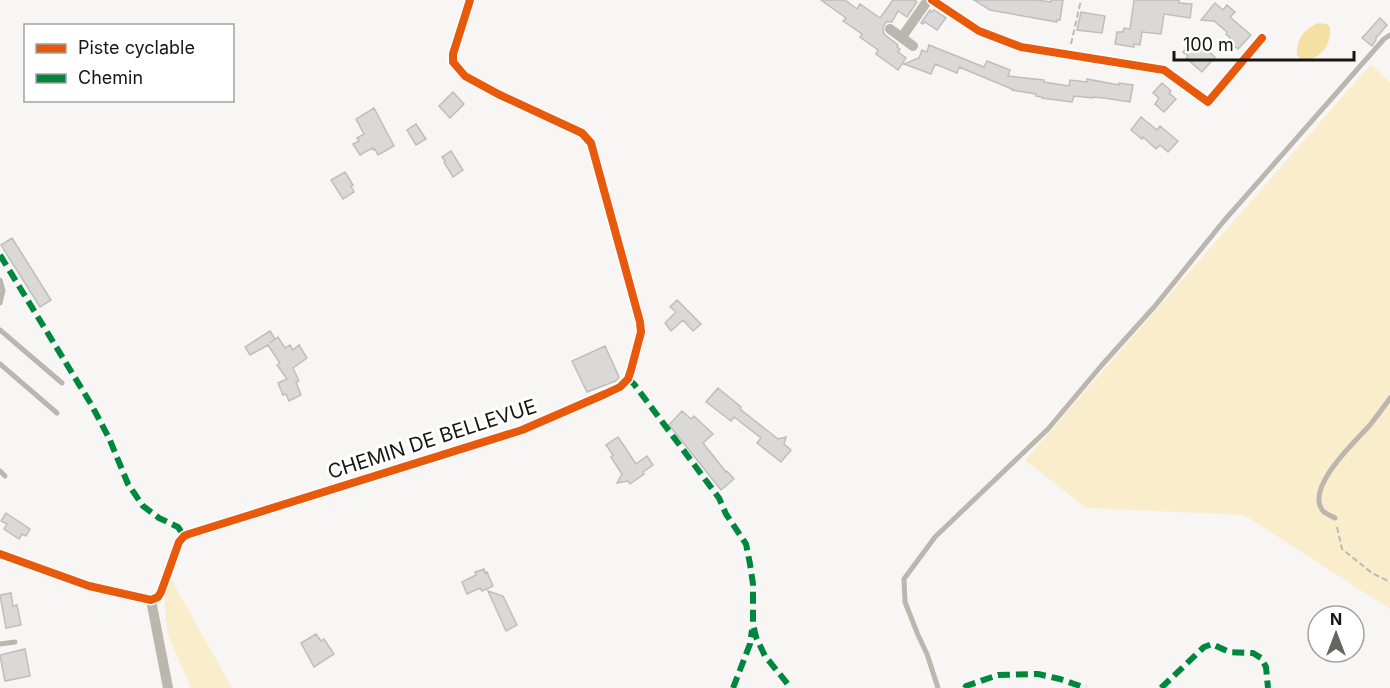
<svg xmlns="http://www.w3.org/2000/svg" width="1390" height="688" viewBox="0 0 1390 688" font-family="Inter,sans-serif">
<rect width="100%" height="100%" fill="#f7f6f5"/>
<path fill="#f9edcc" d="M1371,64L1390,83V609L1244,515L1086,508L1025,460Z
M162,563L232,688H191L167,633Z"/>
<path fill="#f5e0a3" d="M1319,23L1327,24L1330,27C1332,45 1320,60 1302,60L1297,55C1296,40 1304,28 1319,23Z"/>
<path fill="#dad9d8" stroke="#bebebd" stroke-width="1.5" d="M821,0H845L857,9L860,4L880,18L893,0H914L917,2L907,17L898,11L892,22H886L883,28L884,34L898,45L897,47L900,49L898,52L906,58L898,70L876,54L878,50L860,37L862,34L843,21L846,18Z
M974,0H1037L1051,2V0H1063L1060,20H1057V22L990,10Z
M1134,0H1179V3L1192,4L1190,18L1164,14L1161,34L1142,32L1140,45L1134,44V47L1115,44L1117,32H1123L1124,28L1130,29Z
M1215,3L1223,10L1227,5L1235,12L1230,17L1251,35L1238,49L1231,43L1233,41L1226,34L1227,32L1214,21L1201,20Z
M930,10L932,12L934,10L946,18L937,30L925,22L923,24L921,23Z
M1081,12L1105,16L1102,33L1077,30Z
M1380,18L1387,25L1376,38V40L1372,46L1362,38Z
M1194,39L1215,57L1202,72L1186,58L1188,56L1183,52Z
M929,45L984,67L987,61L1010,70L1008,76L1044,80V82L1069,86L1070,80L1087,82V79L1119,85V83L1133,85L1130,102L1104,98L1093,97V98L1074,96L1072,102L1042,98V97L1036,96V94L1012,90V89L959,67L957,73L935,64L931,74L904,64L919,58L922,50L927,52Z
M1162,83L1171,91L1169,93L1176,99L1164,112L1155,104L1159,98L1153,93Z
M453,92L464,104L450,118L439,106Z
M374,108L394,146L378,155L375,149L373,150L372,148L360,155L353,144L359,141L357,138L364,134L356,119Z
M1141,117L1157,130L1160,126L1178,141L1168,152L1160,145L1156,149L1143,137L1142,139L1131,130Z
M416,124L426,139L416,145L407,130Z
M451,151L463,170L453,177L444,162L445,161L442,157Z
M345,172L353,185L351,186L354,192L343,199L331,180Z
M12,238L51,300L40,307L1,245Z
M677,300L701,324L693,331L683,320L671,331L665,323L676,312L670,307Z
M270,331L275,339L270,343L278,337L285,348L290,345L293,350L299,345L307,358L293,368L299,381L296,382L301,395L289,401L286,394L283,395L278,383L287,379L277,365L280,363L268,345L250,355L245,347Z
M605,346L619,377L616,381L587,392L572,361Z
M718,388L741,407L740,409L778,439L786,437L784,444L791,450L781,462L757,443L761,438L734,417L731,421L706,402Z
M682,411L691,419L694,416L713,434L703,443L726,472L727,471L734,479L721,490L669,425Z
M618,437L636,464L647,456L653,465L643,472L644,474L630,484L628,481L617,483L622,474L611,457L613,455L606,445Z
M6,513L30,529L26,536L22,534L19,539L4,529L7,524L1,521Z
M484,569L485,573L487,572L493,586L482,591L480,588L467,594L462,582L476,575L475,572Z
M488,591L503,596L517,625L506,631Z
M11,593L13,606L17,605L21,625L6,628L0,595Z
M316,634L321,641L324,639L334,654L314,667L301,643Z
M25,649L30,676L5,681L0,655Z"/>
<g fill="none" stroke-linecap="round" stroke-linejoin="round">
<path stroke="#bcbab5" stroke-width="2" stroke-dasharray="6 3" stroke-linecap="butt" d="M1071,44L1081,0
M1337,527L1342,549L1372,573L1390,582"/>
<path stroke="#bbb7ae" stroke-width="5" d="M0,280L3,291L0,303
M0,330L62,383
M0,364L57,413
M0,471L5,476
M1335,518C1331,516 1326,514 1323,511C1304,488 1356,441 1370,425C1377,416 1384,407 1390,398
M0,644L15,642
M938,688L927,654L918,635L905,602L904,579L935,537L1048,429L1101,366L1155,306L1223,222L1384,39L1390,35"/>
<path stroke="#bbb7ae" stroke-width="10" d="M932,0L979,31L1021,47L1164,70L1208,102L1262,38
M890,29L913,46
M902,37L928,0
M0,554L89,586L151,600L158,597L161,592L179,542L184,536L189,534L522,430L605,394L620,387L628,379L631,370L641,332L640,322L591,143L582,133L498,94L465,76L453,62V54L470,0
M151,600L168,688"/>
<path stroke="#00873e" stroke-width="6" stroke-dasharray="12 6" stroke-linecap="butt" d="M0,255L91,404L109,438L128,484L143,506L159,518L178,527L184,536
M628,379L634,384L719,498L726,514L746,544L750,564L753,584V624L756,637L765,656L791,688
M733,688L750,644L752,630
M965,688L966,686L998,675L1038,674L1060,679L1086,688
M1161,688L1204,647L1212,644L1229,652L1253,653L1261,658L1266,667L1268,688"/>
<defs>
<path id="cycleway" d="M932,0L979,31L1021,47L1164,70L1208,102L1262,38
M0,554L89,586L151,600L158,597L161,592L179,542L184,536L189,534L522,430L605,394L620,387L628,379L631,370L641,332L640,322L591,143L582,133L498,94L465,76L453,62V54L470,0"/>
</defs>
<use href="#cycleway" stroke="#fff" stroke-width="11"/>
<use href="#cycleway" stroke="#e8590c" stroke-width="8"/>
</g>
<g text-anchor="middle" stroke-width="6" stroke-linejoin="round" paint-order="stroke">
<g font-size="20" fill="#171615" stroke="#fff">
<text transform="translate(432 439) rotate(-18)" y="7">CHEMIN DE BELLEVUE</text>
</g>
</g>
<rect x="24" y="24" width="210" height="78" fill="#ffffff" stroke="#a2a2a1" stroke-width="1.5"/>
<rect x="36" y="44" width="30" height="9" fill="#e8590c" stroke="#a2a2a1" stroke-width="1.5"/>
<text x="78" y="54" font-size="18" fill="#171615">Piste cyclable</text>
<rect x="36" y="74" width="30" height="9" fill="#00873e" stroke="#a2a2a1" stroke-width="1.5"/>
<text x="78" y="84" font-size="18" fill="#171615">Chemin</text>
<g transform="translate(1336 634)"><circle r="28" fill="#ffffff" stroke="#a2a2a1" stroke-width="1.5"/>
<path d="M0-4.5L10 22L0 15L-10 22Z" fill="#656463"/>
<text y="-9" font-size="16" font-weight="bold" text-anchor="middle" fill="#171615">N</text>
</g>
<path d="M1174 51v9h180v-9" fill="none" stroke="#171615" stroke-width="3"/>
<text x="1183" y="51" font-size="18" fill="#171615" stroke="#ffffff" stroke-width="4.5" paint-order="stroke">100 m</text>
</svg>
